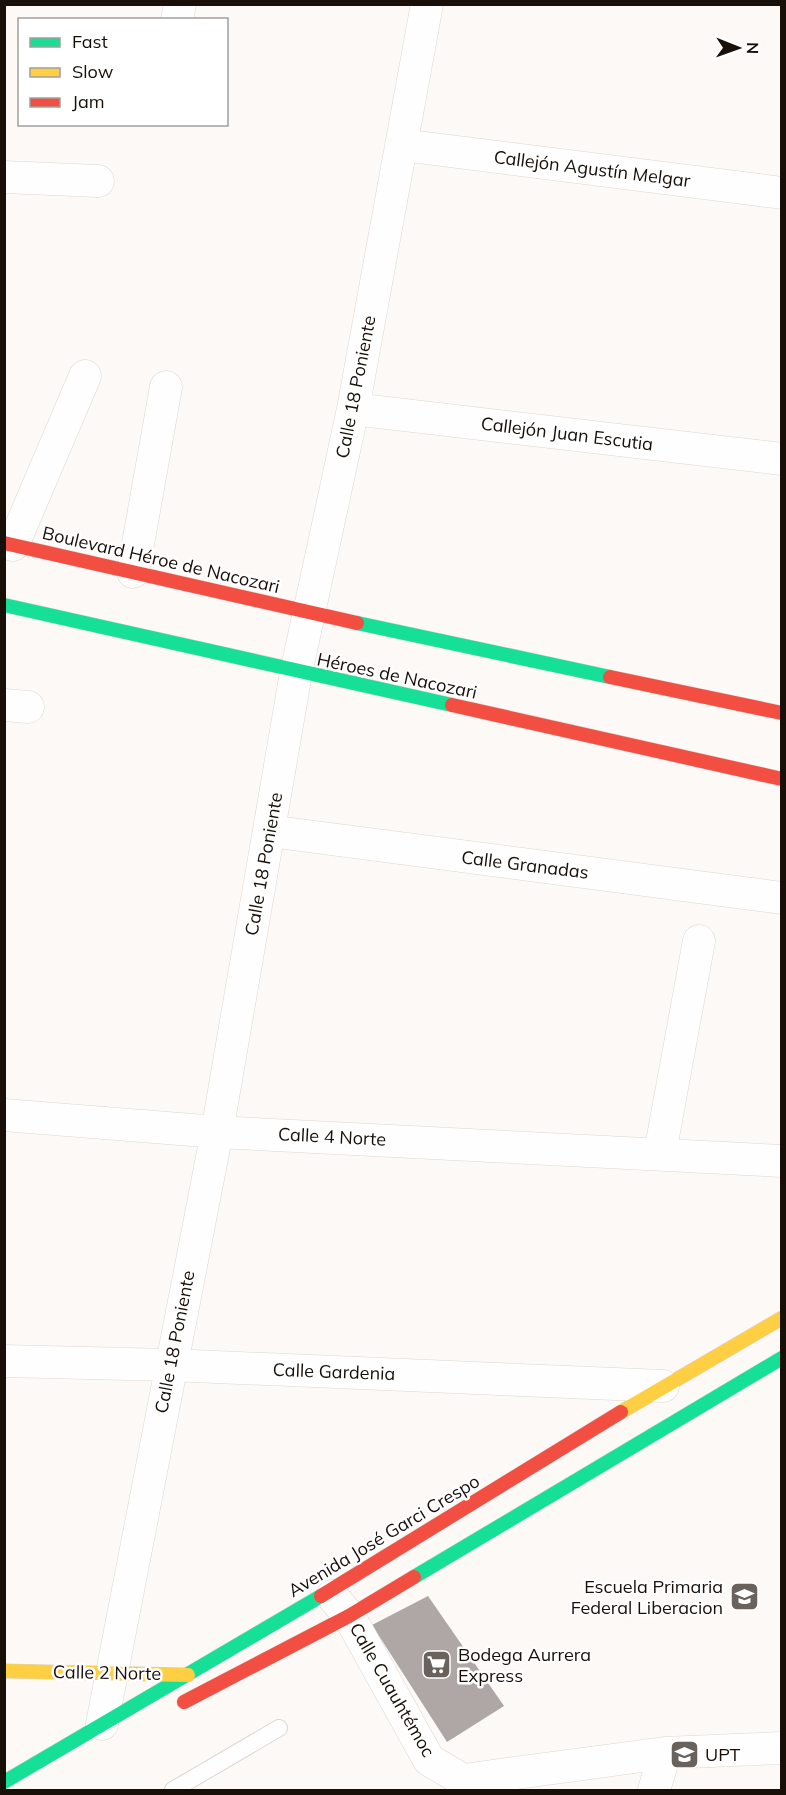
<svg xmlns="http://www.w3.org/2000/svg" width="786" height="1795" viewBox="0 0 786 1795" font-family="Mulish,sans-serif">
<rect width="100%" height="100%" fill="#fcf9f6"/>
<path fill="#aea7a5" d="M428,1596L504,1706L447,1742L372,1625Z"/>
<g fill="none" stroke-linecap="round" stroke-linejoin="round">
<defs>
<path id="lane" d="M173,1790L279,1728"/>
<path id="street" d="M177,20L180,4
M402,145L782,193
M4,177L98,181
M353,409L782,459
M13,545L85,376
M133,572L166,387
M4,705L28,707
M269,831L782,898
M4,1115L217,1132L782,1161
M660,1153L699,941
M4,1361L170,1365L663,1386
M332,1596L349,1616L429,1760L463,1780L665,1753L782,1748
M102,1724L217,1132L296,673L353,409L427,4
M654,1790L665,1753"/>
<path id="fast" d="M4,605L452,705
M357,623L610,677
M414,1577L782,1358
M4,1782L321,1596"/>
<path id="slow" d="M621,1412L782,1318
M4,1671L188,1675"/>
<path id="jam" d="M4,543L357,623
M610,677L782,713
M452,705L782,779
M321,1596L621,1412
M184,1702L349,1616L414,1577"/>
</defs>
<use href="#lane" stroke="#ddd6d1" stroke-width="18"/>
<use href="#street" stroke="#ddd6d1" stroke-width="33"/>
<use href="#fast" stroke="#ddd6d1" stroke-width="15"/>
<use href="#slow" stroke="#ddd6d1" stroke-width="15"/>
<use href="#jam" stroke="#ddd6d1" stroke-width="15"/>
<use href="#lane" stroke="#fffefe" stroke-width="16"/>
<use href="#street" stroke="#fffefe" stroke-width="32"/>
<use href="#fast" stroke="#16e098" stroke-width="14"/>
<use href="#slow" stroke="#ffcf43" stroke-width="14"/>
<use href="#jam" stroke="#f24e42" stroke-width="14"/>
</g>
<defs>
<symbol id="school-square" viewBox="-11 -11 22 22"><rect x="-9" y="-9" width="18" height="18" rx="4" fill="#68615c" stroke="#fff"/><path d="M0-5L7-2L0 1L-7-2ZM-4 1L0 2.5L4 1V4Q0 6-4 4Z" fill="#fff"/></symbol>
<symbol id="supermarket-square" viewBox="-11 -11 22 22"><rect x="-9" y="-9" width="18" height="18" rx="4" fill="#68615c" stroke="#fff"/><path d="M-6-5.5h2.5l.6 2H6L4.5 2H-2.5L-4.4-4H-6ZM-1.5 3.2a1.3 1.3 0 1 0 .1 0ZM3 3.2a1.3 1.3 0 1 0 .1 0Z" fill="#fff"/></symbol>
</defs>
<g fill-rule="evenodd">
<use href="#school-square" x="728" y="1580" width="33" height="33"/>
<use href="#supermarket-square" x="420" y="1648" width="33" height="33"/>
<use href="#school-square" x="668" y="1738" width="33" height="33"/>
</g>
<g text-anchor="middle" stroke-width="5" stroke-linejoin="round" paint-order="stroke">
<g font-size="18" fill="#180f09" stroke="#fff">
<text transform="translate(592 169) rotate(7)" y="6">Callejón Agustín Melgar</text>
<text transform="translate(356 387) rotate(-79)" y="6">Calle 18 Poniente</text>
<text transform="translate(567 434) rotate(7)" y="6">Callejón Juan Escutia</text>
<text transform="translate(161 560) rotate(13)" y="6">Boulevard Héroe de Nacozari</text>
<text transform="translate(397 676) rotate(12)" y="6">Héroes de Nacozari</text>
<text transform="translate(264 864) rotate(-80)" y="6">Calle 18 Poniente</text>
<text transform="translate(525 865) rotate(7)" y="6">Calle Granadas</text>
<text transform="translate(332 1137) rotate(3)" y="6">Calle 4 Norte</text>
<text transform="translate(175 1342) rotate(-79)" y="6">Calle 18 Poniente</text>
<text transform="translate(334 1372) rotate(2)" y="6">Calle Gardenia</text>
<text transform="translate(384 1536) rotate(-31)" y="6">Avenida José Garci Crespo</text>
<text transform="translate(107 1673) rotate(1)" y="6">Calle 2 Norte</text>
<text transform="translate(392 1690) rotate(60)" y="6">Calle Cuauhtémoc</text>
</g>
<g font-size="18" fill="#180f09" stroke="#fff" text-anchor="start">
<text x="723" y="1593" text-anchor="end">Escuela Primaria<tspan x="723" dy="21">Federal Liberacion</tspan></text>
<text x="458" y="1661">Bodega Aurrera<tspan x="458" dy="21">Express</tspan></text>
<text x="705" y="1761">UPT</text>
</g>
</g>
<rect width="786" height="1795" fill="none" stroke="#180f09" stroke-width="12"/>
<rect x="18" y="18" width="210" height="108" fill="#ffffff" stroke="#a39f9d" stroke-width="1.5"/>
<rect x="30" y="38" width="30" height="9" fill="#16e098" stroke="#a39f9d" stroke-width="1.5"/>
<text x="72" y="48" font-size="18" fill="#180f09">Fast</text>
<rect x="30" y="68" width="30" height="9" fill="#ffcf43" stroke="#a39f9d" stroke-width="1.5"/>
<text x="72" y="78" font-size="18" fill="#180f09">Slow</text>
<rect x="30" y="98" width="30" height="9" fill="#f24e42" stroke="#a39f9d" stroke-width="1.5"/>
<text x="72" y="108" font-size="18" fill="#180f09">Jam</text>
<g transform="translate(738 48) rotate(91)" stroke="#ffffff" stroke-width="4.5" paint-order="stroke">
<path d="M0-4.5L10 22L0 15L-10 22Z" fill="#180f09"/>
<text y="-9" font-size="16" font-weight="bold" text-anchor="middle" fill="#180f09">N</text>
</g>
</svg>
